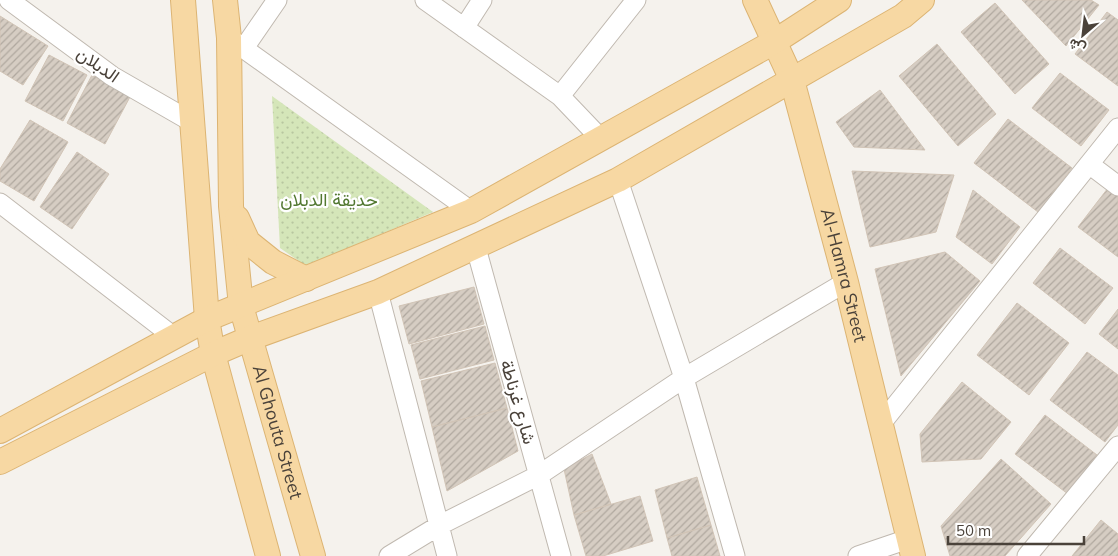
<svg xmlns="http://www.w3.org/2000/svg" width="1118" height="556" viewBox="0 0 1118 556" font-family="Mulish,Vazirmatn,sans-serif">
<defs>
<pattern id="park-dots" width="8" height="8" patternUnits="userSpaceOnUse" patternTransform="scale(1.25)"><rect width="8" height="8" fill="#d5e6b9"/><path d="M2 2h.1M6 6h.1" fill="none" stroke="#b8c6a0" stroke-width="1.8" stroke-linecap="round"/></pattern>
<pattern id="building-hatch" width="6" height="6" patternUnits="userSpaceOnUse" patternTransform="scale(1.25)"><rect width="6" height="6" fill="#d6cdc3"/><path d="M-1 1l2-2M0 6l6-6M5 7l2-2" fill="none" stroke="#b0a89f"/></pattern>
</defs>
<rect width="100%" height="100%" fill="#f5f2ed"/>
<path fill="url(#park-dots)" d="M272,96L433,212L306,266L280,248Z"/>
<path fill="url(#building-hatch)" stroke="#d1c4b6" d="M1022,0H1091L1099,5L1066,46Z
M995,3L1049,64L1015,94L961,32Z
M1107,12L1118,20V86L1075,54Z
M0,16L48,46L23,85L0,71Z
M937,44L996,114L958,146L899,76Z
M49,55L87,75L63,121L25,101Z
M1060,73L1109,110L1081,146L1032,108Z
M92,75L131,95L105,144L67,123Z
M880,90L925,150L854,147L836,122Z
M1008,119L1072,168L1038,212L974,163Z
M30,120L68,142L34,201L0,181V169Z
M77,152L109,174L72,229L40,207Z
M852,171L954,175L936,232L870,247Z
M1108,188L1118,196V257L1078,227Z
M973,190L1020,227L992,264L956,237Z
M1060,248L1113,288L1085,324L1033,283Z
M945,252L980,281L901,376L875,269Z
M474,287L484,324L409,344L399,306Z
M1017,303L1069,343L1029,395L977,355Z
M1118,309V349L1099,334Z
M485,326L494,360L420,379L411,345Z
M1087,352L1118,375V425L1105,442L1050,400Z
M495,363L507,408L432,427L421,381Z
M962,382L1011,422L981,459L922,462L920,434Z
M507,408L518,451L447,491L432,427Z
M1045,415L1097,455L1068,494L1015,454Z
M592,454L611,504L574,515L564,469Z
M1001,459L1051,504L1005,556H950L941,526Z
M697,477L711,525L667,538L655,490Z
M640,496L653,541L603,556H586L574,515Z
M1101,520L1118,534V556H1072Z
M711,525L720,556H672L667,538Z"/>
<g fill="none" stroke-linecap="round" stroke-linejoin="round">
<defs>
<path id="minor" d="M9,0L112,76L192,122
M425,0L560,96L602,140
M464,28L482,0
M229,38L471,211
M244,48L277,0
M560,96L636,0
M1089,164L1118,186
M618,180L684,378L735,556
M0,203L174,337
M476,248L561,556
M378,292L447,556
M880,425L1118,128
M389,556L440,525L539,475L684,378L846,282
M858,556L908,539
M1027,556L1118,446"/>
<g id="major">
<path d="M183,0L207,319L213,354L268,556"/>
<path id="s1" d="M225,0L229,38L231,206L241,306L313,556"/>
<path id="s2" d="M755,0L792,80L846,282L913,556"/>
<path d="M237,218L248,242L273,262L306,279"/>
<path d="M0,431L207,319L471,211L774,42L839,0"/>
<path d="M0,462L213,354L248,339L378,292L618,180L903,16L922,0"/>
</g>
</defs>
<use href="#minor" stroke="#c0b9b0" stroke-width="21"/>
<use href="#major" stroke="#dcb473" stroke-width="26"/>
<use href="#minor" stroke="#fff" stroke-width="19"/>
<use href="#major" stroke="#f7d8a3" stroke-width="24"/>
</g>
<g text-anchor="middle" stroke-width="4.5" stroke-linejoin="round" paint-order="stroke">
<g font-size="18" fill="#4a423a" stroke="#fff">
<text transform="translate(98 65) rotate(35)" y="6">الدبلان</text>
<text dy="6" stroke="none"><textPath href="#s2" startOffset="290">Al-Hamra Street</textPath></text>
<text transform="translate(518 402) rotate(74)" y="6">شارع غرناطة</text>
<text dy="6" stroke="none"><textPath href="#s1" startOffset="438">Al Ghouta Street</textPath></text>
</g>
<g font-size="18" fill="#527831" stroke="#fff">
<text x="329" y="206">حديقة الدبلان</text>
</g>
</g>
<g transform="translate(1083 35) rotate(208)" stroke="#ffffff" stroke-width="4" paint-order="stroke">
<path d="M0-4L9 19L0 12L-9 19Z" fill="#4a423a"/>
<text y="-8" font-size="14" font-weight="bold" text-anchor="middle" fill="#4a423a">ش</text>
</g>
<path d="M948 536v8h136v-8" fill="none" stroke="#4a423a" stroke-width="2.5"/>
<text x="956" y="536" font-size="15" fill="#4a423a" stroke="#ffffff" stroke-width="4" paint-order="stroke">50 m</text>
</svg>
